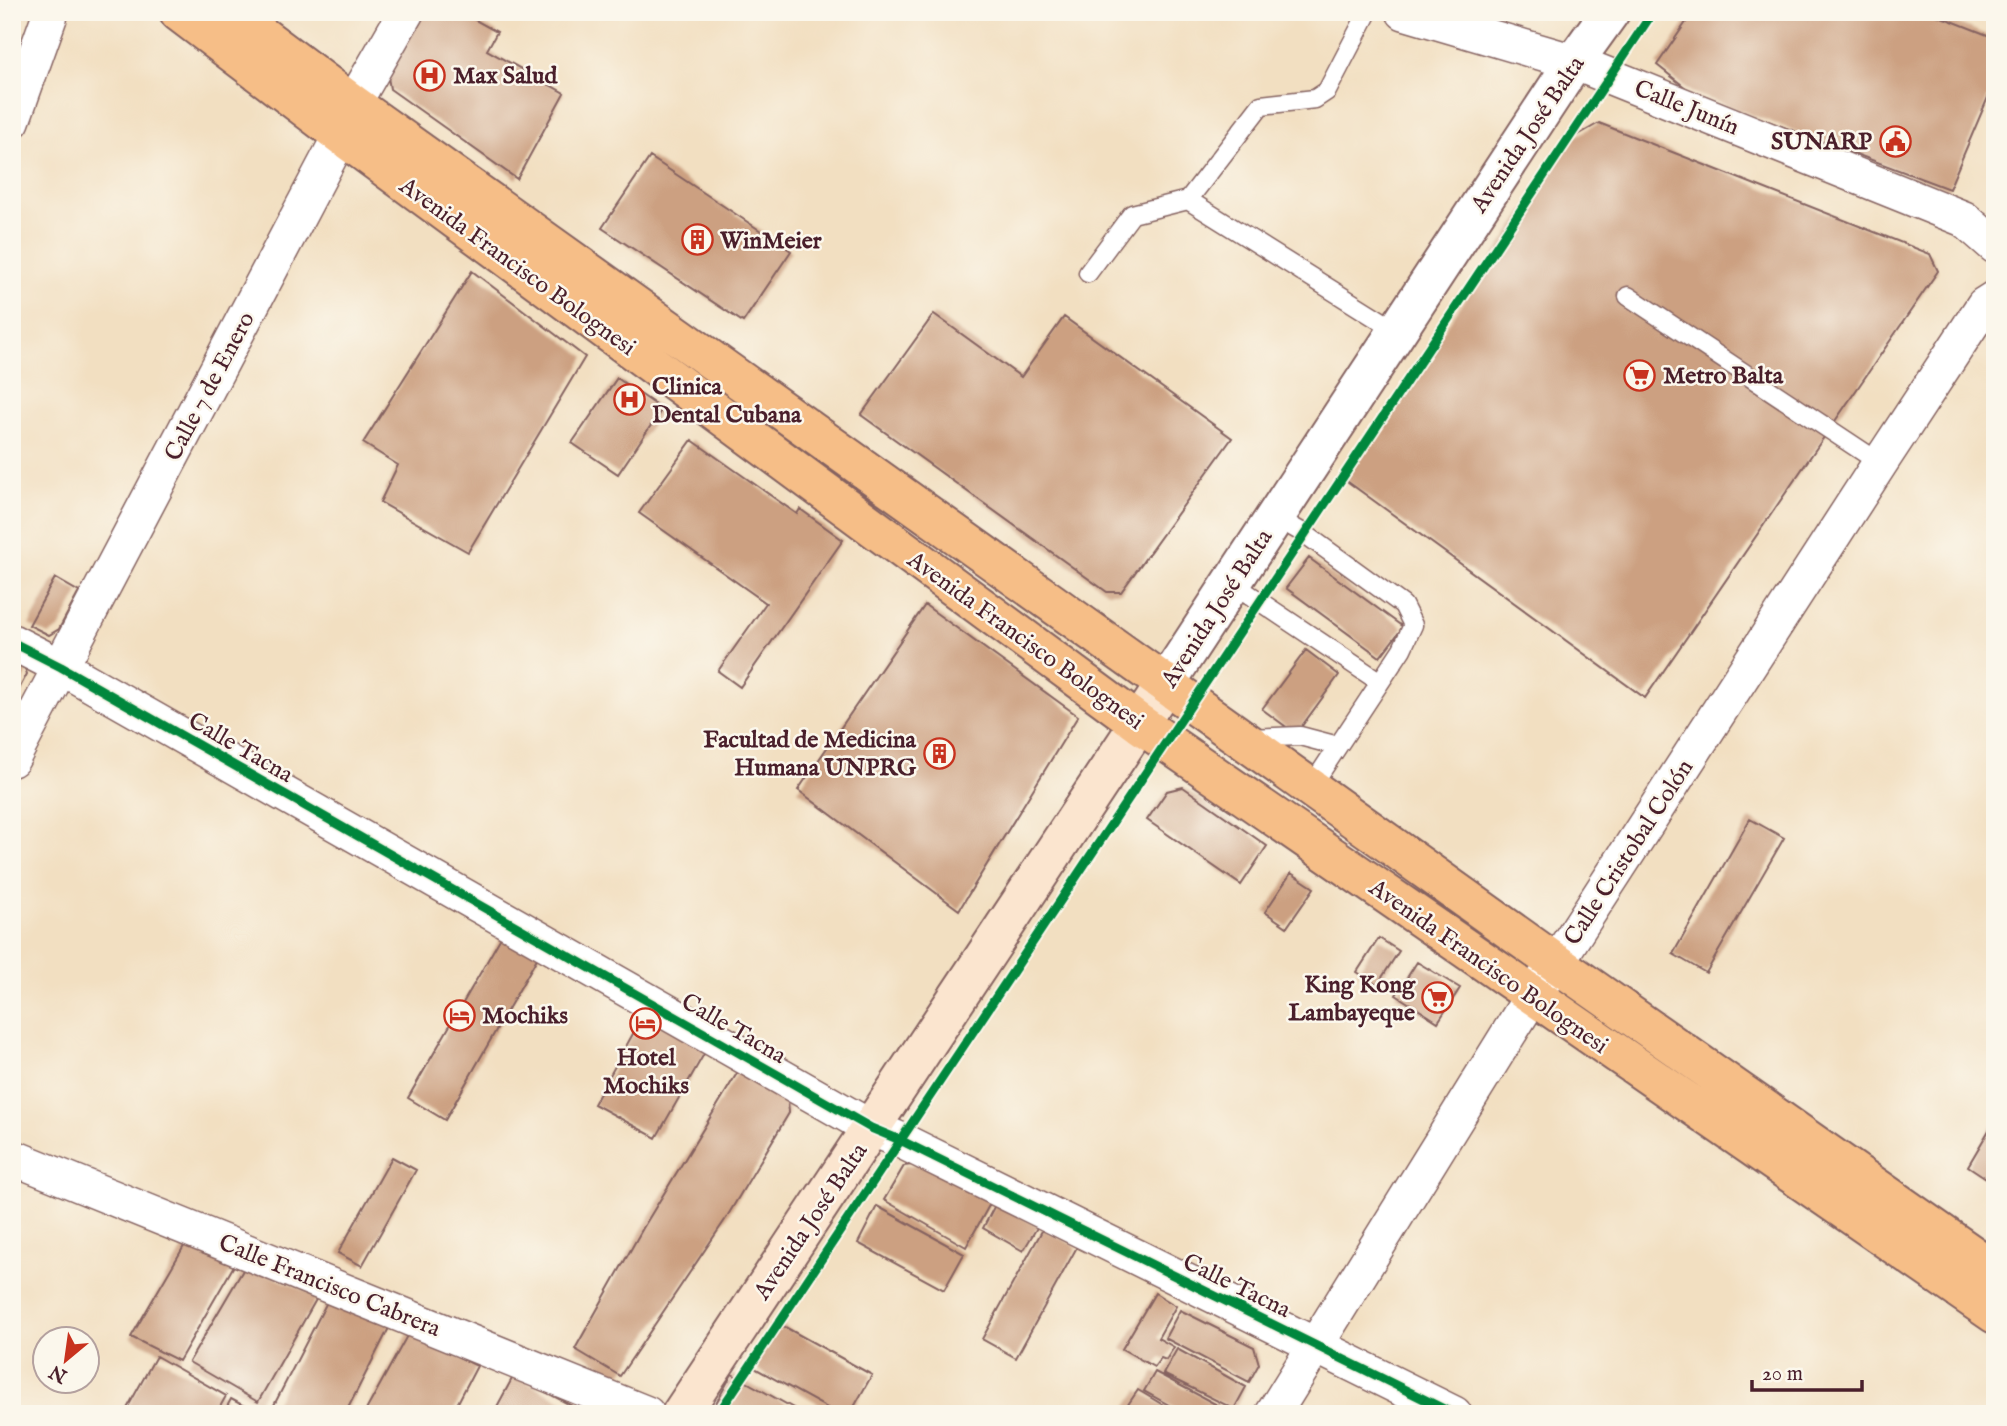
<svg xmlns="http://www.w3.org/2000/svg" width="2007" height="1426" viewBox="0 0 2007 1426" font-family="'IM FELL English',serif">
<rect width="100%" height="100%" fill="#fbf7ec"/>
<filter id="ink" filterUnits="userSpaceOnUse"><feTurbulence type="fractalNoise" baseFrequency=".0143" numOctaves="2"/><feDisplacementMap in="SourceGraphic" scale="14" xChannelSelector="R" yChannelSelector="G"/><feConvolveMatrix kernelMatrix="1 2 1 2 8 2 1 2 1" color-interpolation-filters="sRGB"/></filter>
<filter id="wash" filterUnits="userSpaceOnUse"><feTurbulence type="fractalNoise" baseFrequency=".00686" numOctaves="4" result="noise"/><feDisplacementMap in="SourceGraphic" scale="28" xChannelSelector="R" yChannelSelector="G"/><feGaussianBlur stdDeviation="1.57" result="paint"/><feColorMatrix in="noise" values="0 0 0 0 0 0 0 0 0 0 0 0 0 0 0 0 0 1.4 0 .05"/><feComposite in="paint" operator="in"/></filter>
<g filter="url(#wash)">
<rect width="100%" height="100%" fill="#f2dfc1"/>
<g id="blocks">
<path fill="#cca081" d="M415,12H480L475,20L497,32L487,50L564,93L517,179L390,89L386,65Z
M1693,12H1929L1995,38V81L1949,189L1691,92L1657,65Z
M1599,123L1930,254L1938,271L1645,698L1344,479L1573,138Z
M650,157L791,251L743,322L602,228Z
M472,271L585,357L468,552L380,502L398,465L363,443Z
M934,314L1021,377L1064,317L1232,438L1121,592H1107L861,415Z
M617,378L662,409L618,474L572,443Z
M692,440L797,514L800,509L843,540L740,687L718,671L766,603L639,513Z
M1309,558L1403,627L1380,657L1286,588Z
M55,578L79,592L59,629L49,635L29,625Z
M925,605L1078,716L959,910L798,790Z
M1306,650L1339,675L1296,734L1262,709Z
M12,655L22,661L27,674L18,691L12,687Z
M1183,787L1267,846L1241,885L1147,820L1167,791Z
M1750,819L1784,838L1706,973L1673,954Z
M1291,873L1314,888L1287,927L1265,912Z
M504,932L540,953L445,1120L408,1098Z
M1379,938L1399,951L1377,985L1357,972Z
M1417,962L1460,988L1438,1022L1396,995Z
M645,1012L708,1047L656,1138L594,1104Z
M739,1070L788,1100L789,1113L725,1220L620,1376L575,1349L643,1228Z
M1995,1120V1184L1968,1166Z
M392,1157L416,1170L362,1266L338,1253Z
M928,1163L992,1200L966,1247L884,1200L904,1166Z
M996,1203L1038,1226L1023,1251L983,1228Z
M877,1206L964,1254L944,1290L858,1243Z
M1043,1229L1077,1247L1016,1358L982,1339Z
M187,1241L236,1262L179,1361L131,1337Z
M246,1265L318,1296L258,1402L189,1362Z
M1155,1293L1176,1306L1158,1338L1174,1347L1166,1360L1161,1358L1154,1367L1122,1349Z
M329,1298L391,1324L345,1414H291L274,1405Z
M1180,1310L1254,1347L1259,1364L1249,1382L1165,1338Z
M776,1322L872,1375L850,1414H838L751,1366Z
M409,1332L477,1366L452,1414H364Z
M1177,1349L1246,1387L1234,1409L1163,1374Z
M156,1356L226,1396L216,1414H124Z
M1155,1372L1234,1414H1185L1144,1391Z
M732,1374L804,1414H710Z
M514,1375L576,1408L572,1414H493Z
M1138,1390L1178,1414H1132L1125,1409Z
M231,1399L259,1414H223Z"/>
</g>
</g>
<g filter="url(#ink)">
<use href="#blocks" fill-opacity="0" stroke="#856260" stroke-width="2"/>
<g fill="none" stroke-linecap="round" stroke-linejoin="round">
<defs>
<path id="service" d="M1188,200L1397,331
M1088,273L1132,214L1188,200L1261,105L1315,99L1327,91L1368,12
M1628,296L1880,463
M1275,517L1305,534L1403,605L1413,625L1402,649L1311,787
M1232,583L1380,682
M1248,738L1300,736L1338,746"/>
<path id="minor" d="M1404,12L1574,62L1964,219L1995,246
M12,121L51,12
M12,642L61,667L871,1128L900,1140L1454,1414
M12,759L341,135L353,104L406,12
M12,1157L647,1414
M1273,1414L1532,996L1556,963L1880,463L1984,305L1995,298"/>
<path id="tertiary" d="M1166,683L1574,62L1610,12"/>
<path id="secondary" d="M681,1414L1166,683"/>
<path id="primary" d="M179,12L341,135L1140,724L1995,1314
M230,12L353,104L1556,963L1995,1271"/>
</defs>
<use href="#service" stroke="#856260" stroke-width="21"/>
<use href="#minor" stroke="#856260" stroke-width="38"/>
<use href="#tertiary" stroke="#856260" stroke-width="42"/>
<use href="#secondary" stroke="#856260" stroke-width="42"/>
<use href="#primary" stroke="#856260" stroke-width="42"/>
<use href="#service" stroke="#fff" stroke-width="18"/>
<use href="#minor" stroke="#fff" stroke-width="35"/>
<use href="#tertiary" stroke="#fff" stroke-width="38"/>
<use href="#secondary" stroke="#fbe5cf" stroke-width="38"/>
<use href="#primary" stroke="#f6be87" stroke-width="38"/>
<defs>
<path id="cycleway" d="M12,642L61,667L871,1128L900,1140L1454,1414
M718,1414L1653,12"/>
</defs>
<use href="#cycleway" stroke="#fbf7ec" stroke-width="13"/>
<use href="#cycleway" stroke="#00873e" stroke-width="9"/>
</g>
</g>
<defs>
<symbol id="hospital-ring" viewBox="-11 -11 22 22"><circle r="9.5" fill="#fbf7ec" stroke="#c8321e" stroke-width="1.5"/><path d="M-5-5h3v3.5h4V-5h3V5h-3V1.5h-4V5h-3Z" fill="#c8321e"/></symbol>
<symbol id="civic-ring" viewBox="-11 -11 22 22"><circle r="9.5" fill="#fbf7ec" stroke="#c8321e" stroke-width="1.5"/><path d="M-.6-6.5H3V-4.5H.6V-3L4-1V1h2V6H-6V1h2V-1L-.6-3ZM-1.2 2.5V6h2.4V2.5Z" fill="#c8321e"/></symbol>
<symbol id="building-ring" viewBox="-11 -11 22 22"><circle r="9.5" fill="#fbf7ec" stroke="#c8321e" stroke-width="1.5"/><path d="M-4-6H4V6H1V3H-1V6H-4ZM-2.5-4.3h1.7v1.8h-1.7ZM.8-4.3h1.7v1.8H.8ZM-2.5-1h1.7V.8h-1.7ZM.8-1h1.7V.8H.8Z" fill="#c8321e"/></symbol>
<symbol id="supermarket-ring" viewBox="-11 -11 22 22"><circle r="9.5" fill="#fbf7ec" stroke="#c8321e" stroke-width="1.5"/><path d="M-6-5.5h2.5l.6 2H6L4.5 2H-2.5L-4.4-4H-6ZM-1.5 3.2a1.3 1.3 0 1 0 .1 0ZM3 3.2a1.3 1.3 0 1 0 .1 0Z" fill="#c8321e"/></symbol>
<symbol id="hotel-ring" viewBox="-11 -11 22 22"><circle r="9.5" fill="#fbf7ec" stroke="#c8321e" stroke-width="1.5"/><path d="M-6-4.5h1.5V1H6V5H4.5V3h-9V5H-6ZM-4 0a1.8 1.8 0 1 1 3.6 0ZM.5 0V-2.5h3Q6-2.5 6 0Z" fill="#c8321e"/></symbol>
</defs>
<g fill-rule="evenodd">
<use href="#hospital-ring" x="412" y="58" width="35" height="35"/>
<use href="#civic-ring" x="1878" y="124" width="35" height="35"/>
<use href="#building-ring" x="680" y="222" width="35" height="35"/>
<use href="#supermarket-ring" x="1622" y="358" width="35" height="35"/>
<use href="#hospital-ring" x="612" y="382" width="35" height="35"/>
<use href="#building-ring" x="922" y="736" width="35" height="35"/>
<use href="#supermarket-ring" x="1420" y="980" width="35" height="35"/>
<use href="#hotel-ring" x="442" y="998" width="35" height="35"/>
<use href="#hotel-ring" x="628" y="1006" width="35" height="35"/>
</g>
<g text-anchor="middle" stroke-width="5" stroke-linejoin="round" paint-order="stroke">
<g font-size="24" font-weight="bold" fill="#4a1f2b" stroke="#fbf7ec" text-anchor="start">
<text x="453" y="83">Max Salud</text>
<text x="1872" y="149" text-anchor="end">SUNARP</text>
<text x="720" y="248">WinMeier</text>
<text x="1663" y="383">Metro Balta</text>
<text x="652" y="394">Clinica<tspan x="652" dy="28">Dental Cubana</tspan></text>
<text x="916" y="747" text-anchor="end">Facultad de Medicina<tspan x="916" dy="28">Humana UNPRG</tspan></text>
<text x="1415" y="992" text-anchor="end">King Kong<tspan x="1415" dy="28">Lambayeque</tspan></text>
<text x="482" y="1023">Mochiks</text>
<text x="646" y="1065" text-anchor="middle">Hotel<tspan x="646" dy="28">Mochiks</tspan></text>
</g>
<g font-size="24" fill="#4a1f2b" stroke="#fbf7ec">
<text transform="translate(1687 107) rotate(22)" y="8">Calle Junín</text>
<text transform="translate(1527 134) rotate(-56)" y="8">Avenida José Balta</text>
<text transform="translate(518 266) rotate(36)" y="8">Avenida Francisco Bolognesi</text>
<text transform="translate(209 386) rotate(-62)" y="8">Calle 7 de Enero</text>
<text transform="translate(1216 608) rotate(-57)" y="8">Avenida José Balta</text>
<text transform="translate(1026 640) rotate(36)" y="8">Avenida Francisco Bolognesi</text>
<text transform="translate(241 747) rotate(30)" y="8">Calle Tacna</text>
<text transform="translate(1628 852) rotate(-57)" y="8">Calle Cristobal Colón</text>
<text transform="translate(1489 966) rotate(35)" y="8">Avenida Francisco Bolognesi</text>
<text transform="translate(734 1028) rotate(30)" y="8">Calle Tacna</text>
<text transform="translate(810 1221) rotate(-56)" y="8">Avenida José Balta</text>
<text transform="translate(330 1285) rotate(22)" y="8">Calle Francisco Cabrera</text>
<text transform="translate(1237 1285) rotate(26)" y="8">Calle Tacna</text>
</g>
</g>
<rect width="2007" height="1426" fill="none" stroke="#fbf7ec" stroke-width="42"/>
<g transform="translate(66 1360) rotate(209)"><circle r="33" fill="#fbf7ec" stroke="#b4a19f" stroke-width="2"/>
<path d="M0-5L12 26L0 18L-12 26Z" fill="#c8321e"/>
<text y="-10" font-size="19" font-weight="bold" text-anchor="middle" fill="#4a1f2b">N</text>
</g>
<path d="M1752 1380v10h110v-10" fill="none" stroke="#4a1f2b" stroke-width="3.5"/>
<text x="1762" y="1380" font-size="21" fill="#4a1f2b" stroke="#fbf7ec" stroke-width="5" paint-order="stroke">20 m</text>
</svg>
